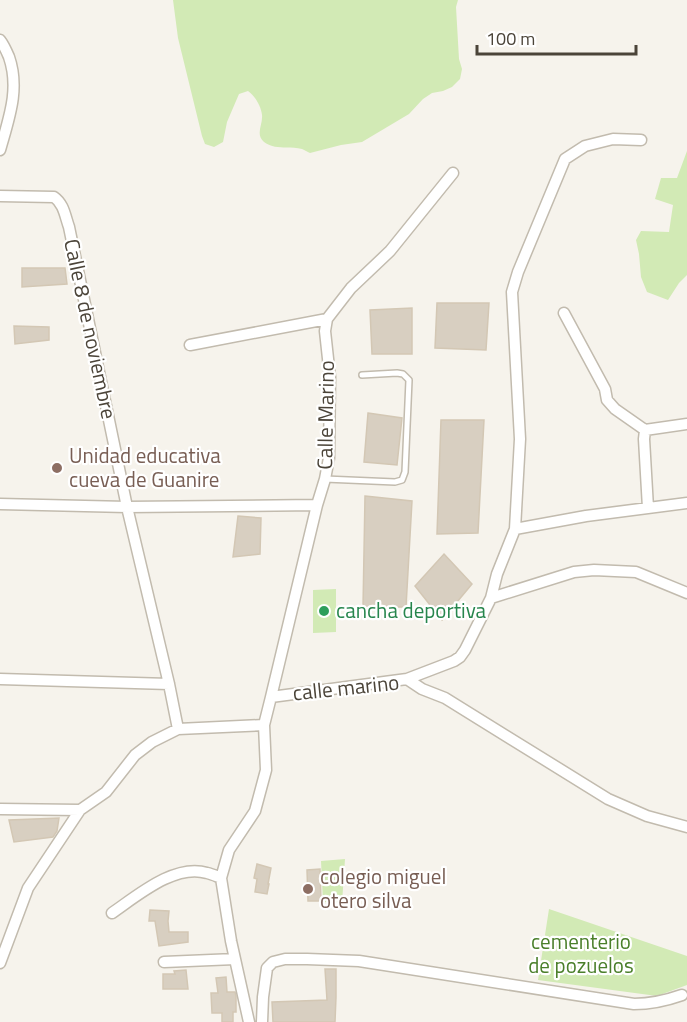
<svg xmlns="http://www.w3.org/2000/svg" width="687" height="1022" viewBox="0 0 687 1022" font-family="'Titillium Web',sans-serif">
<rect width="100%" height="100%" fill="#f6f3ec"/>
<path fill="#d2eab5" d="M173,0H458L456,7L459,59L462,69L460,79L452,87L443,91L432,93L423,99L409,114L362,142L341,145L310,153C307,152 305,150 302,149C289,145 276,151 264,142C255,134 263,125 262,115C261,106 255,96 248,91L239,94L227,122L223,142L214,147L205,144L202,136L178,38Z
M687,151V275L679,283L668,300L647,292L641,277L639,254L636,240L641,231L669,232L673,205L655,199L661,178H677Z
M336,589V632L313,633V590Z
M345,859L342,903L323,902L321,861Z
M549,909L687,956V985L657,996L538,980Z"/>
<path fill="#d8cfc1" stroke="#d3c7b4" stroke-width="1.5" d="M22,268H65L67,284L22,287Z
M437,303H489L486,350L435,348Z
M412,308V354H372L370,310Z
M14,326L49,327V340L15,344Z
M368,413L402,418L397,465L364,462Z
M441,420H484L478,533L437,534Z
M365,496L412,501L406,607H363Z
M238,516L261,518L260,554L233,557Z
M444,554L472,584L442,620L415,586Z
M59,818L57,831L53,837L14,842L9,820Z
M257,864L271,868L268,884H269L267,894L255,892L257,879L254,878Z
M320,869L321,901H308L307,870Z
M150,910L169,911L168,921L169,932H188V942L159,946L155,921H149Z
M325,969H336V997L335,1022H273L272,1002L327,1000Z
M186,970L188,989H163V974H175L174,971Z
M226,977L227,992H235L236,996V1012H233V1022H222V1013H212L211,993H218L216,978Z"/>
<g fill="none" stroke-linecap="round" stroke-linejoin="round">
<defs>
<path id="lane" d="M325,479L395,482L402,480L405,472L409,380L403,374L397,373L362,375"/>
<path id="street" d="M0,40C4,45 6,50 9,57C20,89 9,118 0,150
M0,196L54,197C64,204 65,216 69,227L127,507L169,684L178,729
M564,313L605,389L607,400L615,409L645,430
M190,345L327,319
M0,504L127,507L317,505
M648,508L644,439L645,430L687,424
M515,529L586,516L687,503
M491,598L574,572L594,570L636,572L687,593
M0,679L169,684
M407,679L454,661L460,657L465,650L491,598L497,574L515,529L520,439L512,292L518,272L565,159L585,146L613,139L641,140
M271,697L317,505L325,479L329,458L330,377L325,331L327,319L351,288L390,251L453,173
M0,809L80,810L106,792L135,755L152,742L178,729L264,725
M112,913C137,896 175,863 207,873C212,874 216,876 221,878
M164,962L235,959
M0,963L28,888L80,810
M249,1022L231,941L221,878L229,850L255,811L266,770L264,725L271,697L407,679L422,689L445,698L608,799L647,816L687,827
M262,1022L263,997L267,968L273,962L285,959H307L359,961L634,1004C651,1004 665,1001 682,995"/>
</defs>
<use href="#lane" stroke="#c2bbae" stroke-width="8"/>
<use href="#street" stroke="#c2bbae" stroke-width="13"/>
<use href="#lane" stroke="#fff" stroke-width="5"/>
<use href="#street" stroke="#fff" stroke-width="10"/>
</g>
<g fill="#8d6e63" stroke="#fff" stroke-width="2">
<circle cx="57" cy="468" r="6"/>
<circle cx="308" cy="889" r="6"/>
</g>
<circle fill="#2e9e5b" stroke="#fff" stroke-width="2" cx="324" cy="611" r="6"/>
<g text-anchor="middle" stroke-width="4.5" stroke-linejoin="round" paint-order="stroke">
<g font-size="21" fill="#4b4439" stroke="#fff">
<text transform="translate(90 329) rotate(78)" y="7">Calle 8 de noviembre</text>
<text transform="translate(326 415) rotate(-89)" y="7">Calle Marino</text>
<text transform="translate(346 688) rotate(-6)" y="7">calle marino</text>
</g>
<g font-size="21" fill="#785e54" stroke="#fff" text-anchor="start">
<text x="69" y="463">Unidad educativa<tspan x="69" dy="24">cueva de Guanire</tspan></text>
<text x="320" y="884">colegio miguel<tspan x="320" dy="24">otero silva</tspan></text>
</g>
<g font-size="21" fill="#27864d" stroke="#fff" text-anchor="start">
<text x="336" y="618">cancha deportiva</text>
</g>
<g font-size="21" fill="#4a7f2a" stroke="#fff">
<text x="581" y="949">cementerio<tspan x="581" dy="24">de pozuelos</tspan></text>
</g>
</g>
<path d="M477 45v9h159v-9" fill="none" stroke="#4b4439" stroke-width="3"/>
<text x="486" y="45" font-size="18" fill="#4b4439" stroke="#ffffff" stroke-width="4.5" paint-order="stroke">100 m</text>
</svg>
